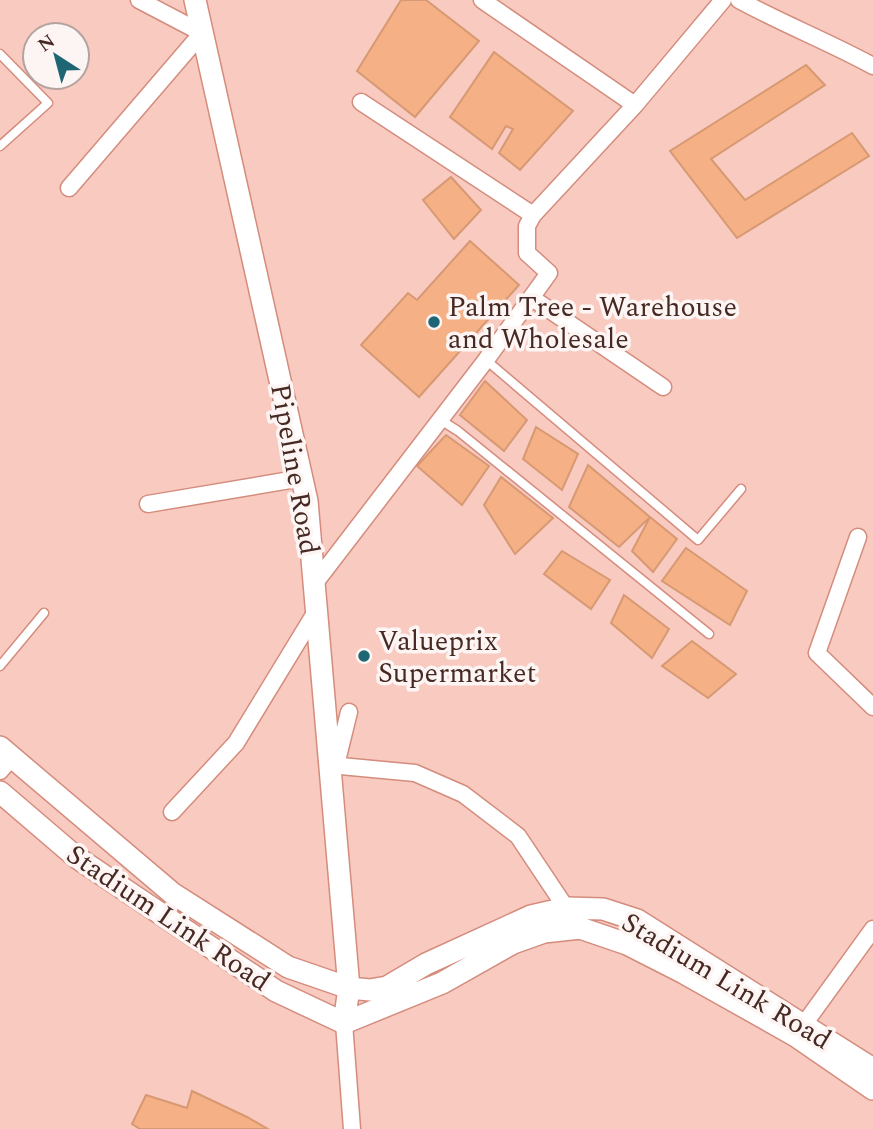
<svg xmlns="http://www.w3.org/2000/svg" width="873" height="1129" viewBox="0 0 873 1129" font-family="Spectral,serif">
<rect width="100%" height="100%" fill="#f8cac0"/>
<path fill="#f5b085" stroke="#d79973" stroke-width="2" d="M401,0H426L479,41L415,117L357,71Z
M494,52L573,111L520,170L499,153L513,129L506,126L492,149L450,117Z
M806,65L825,85L711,159L745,200L852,133L869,156L737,238L670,151Z
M451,177L481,210L454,239L423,200Z
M470,241L519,285L419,397L361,345L408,293L417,300Z
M485,381L527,420L504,451L460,415Z
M536,427L578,454L562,490L523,459Z
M446,435L489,466L462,505L417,466Z
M588,465L650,517L619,547L569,507Z
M501,477L553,518L515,554L484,505Z
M650,517L677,539L653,572L632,551Z
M686,548L747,591L730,625L662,581Z
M562,551L610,580L591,609L544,574Z
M624,595L669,629L652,658L611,623Z
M692,641L736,674L708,698L662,666Z
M192,1091L247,1117L268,1129H140L132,1124L146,1095L187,1108Z"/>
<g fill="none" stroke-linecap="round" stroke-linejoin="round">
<defs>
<path id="service" d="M0,54L48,103L0,146
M486,360L698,540L741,489
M439,419L458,431L709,634
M0,666L44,613"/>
<path id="minor" d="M482,0L635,105
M739,0C783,24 829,42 873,66
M361,102L533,215
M69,188L202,33L139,0
M532,298L663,387
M148,504L302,478
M858,537L817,653L873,707
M315,583L486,360L549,273L527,253V226L533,215L635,105L723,0
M330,765L415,773L463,794L518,836L566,908
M336,765L349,712
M0,771L12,757
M172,812L236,743L317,610
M344,1023L352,1129
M797,1034L873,929"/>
<path id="tertiary" d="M195,0L307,501L349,988L344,1023
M0,747L172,893L288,967L349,988L370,990L387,987L426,964L531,916L566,908L603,909L637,920L873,1069
M0,792L76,857L276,991L344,1023L442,983L513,943L544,932L580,928L627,944L684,973L796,1036L873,1089"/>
</defs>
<use href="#service" stroke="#d48c7d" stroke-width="11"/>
<use href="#minor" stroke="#d48c7d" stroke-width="19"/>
<use href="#tertiary" stroke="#d48c7d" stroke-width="24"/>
<use href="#service" stroke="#fff" stroke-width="8"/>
<use href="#minor" stroke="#fff" stroke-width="16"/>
<use href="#tertiary" stroke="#fff" stroke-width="21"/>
</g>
<g fill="#1e6674" stroke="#fdf5f3" stroke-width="2.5">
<circle cx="434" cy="322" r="7"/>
<circle cx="364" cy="656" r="7"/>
</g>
<g text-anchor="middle" stroke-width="7" stroke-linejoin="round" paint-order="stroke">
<g font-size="28" fill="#472923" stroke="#fdf5f3" text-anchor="start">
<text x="448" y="316">Palm Tree - Warehouse<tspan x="448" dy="32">and Wholesale</tspan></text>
<text x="378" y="650">Valueprix<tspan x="378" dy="32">Supermarket</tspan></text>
</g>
<g font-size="28" fill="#472923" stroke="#fdf5f3">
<text transform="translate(296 469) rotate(80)" y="10">Pipeline Road</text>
<text transform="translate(169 917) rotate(34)" y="10">Stadium Link Road</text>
<text transform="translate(727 980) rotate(31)" y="10">Stadium Link Road</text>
</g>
</g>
<g transform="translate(56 56) rotate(324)"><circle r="33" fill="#fdf5f3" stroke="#b4a3a0" stroke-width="2"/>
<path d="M0-5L12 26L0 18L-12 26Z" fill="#1e6674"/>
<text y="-10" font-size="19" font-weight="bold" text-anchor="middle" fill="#472923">N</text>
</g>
</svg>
